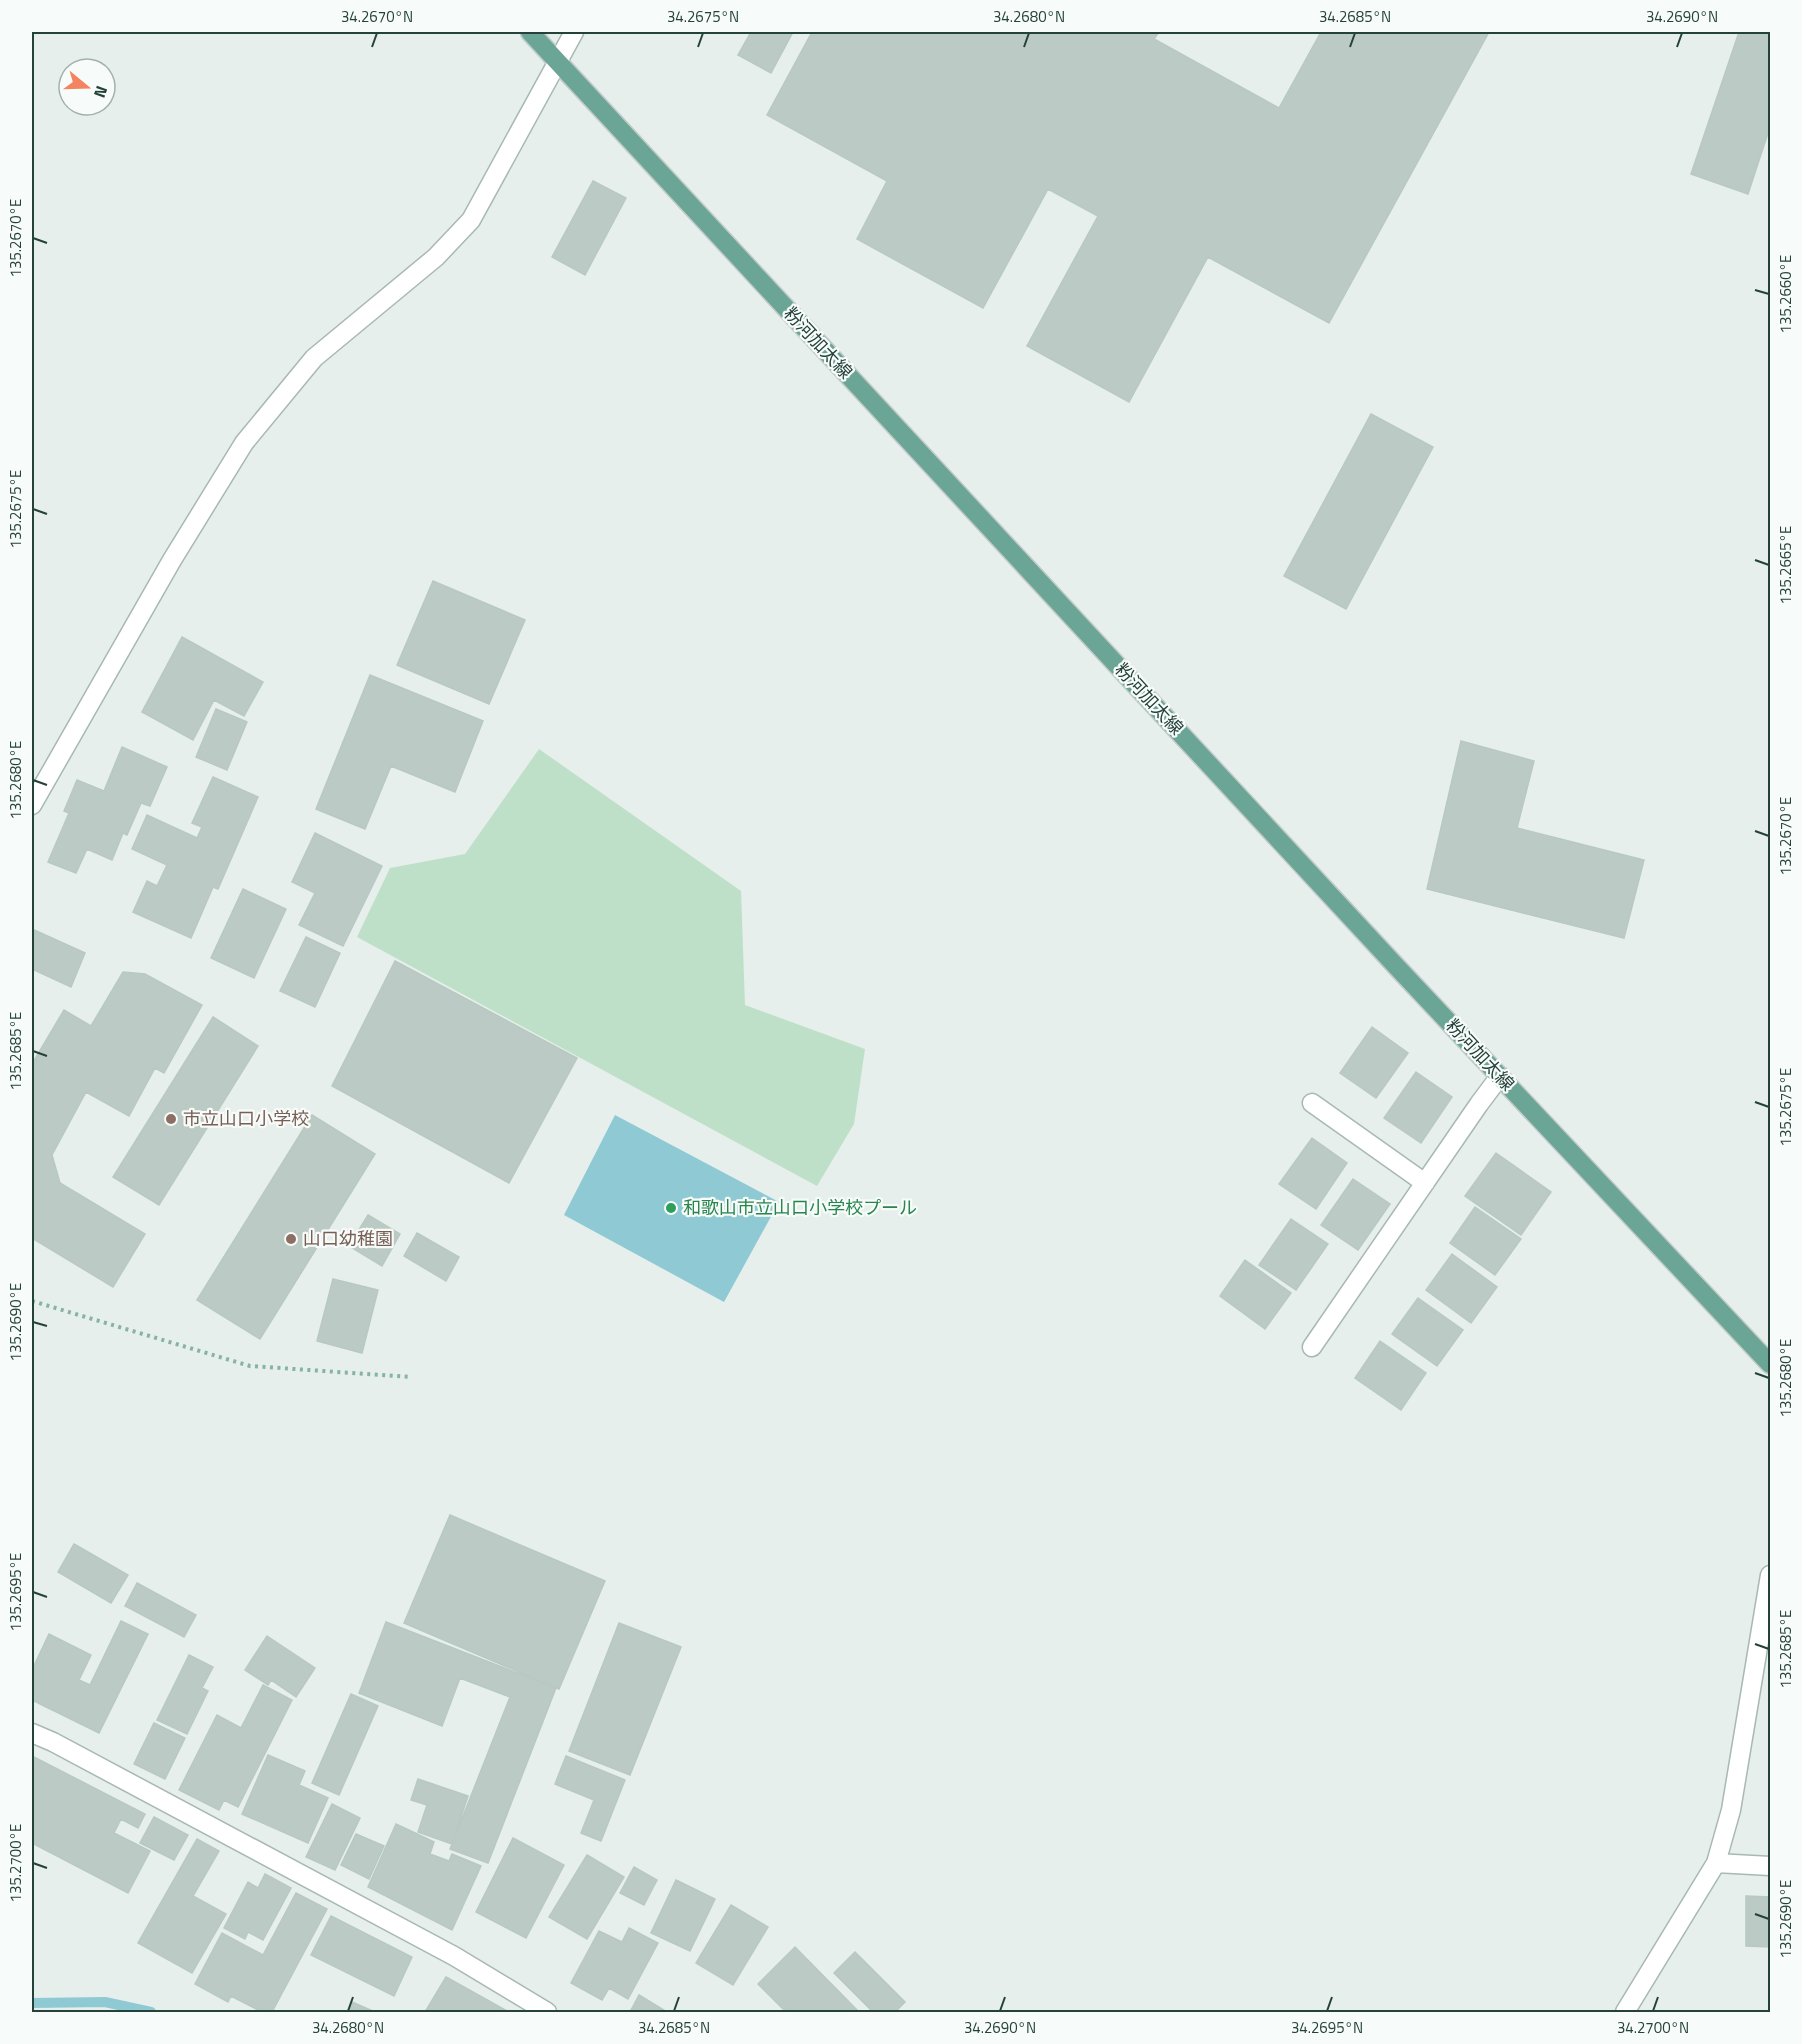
<svg xmlns="http://www.w3.org/2000/svg" width="1802" height="2044" viewBox="0 0 1802 2044" font-family="'Titillium Web','Noto Sans JP',sans-serif">
<rect width="100%" height="100%" fill="#e6efeb"/>
<path fill="#bfe0c8" d="M539,749L741,891L745,1005L865,1049L854,1124L817,1186L357,937L390,868L465,854Z"/>
<path fill="#8ec9d4" d="M615,1115L779,1202L724,1302L564,1215Z"/>
<g fill="none" stroke-linecap="round" stroke-linejoin="round">
<path stroke="#8ec9d4" stroke-width="10" d="M32,2003L105,2002L151,2012"/>
</g>
<path fill="#bbcac4" stroke="#b8c9c2" stroke-width="1.5" d="M751,32H793L771,73L738,55Z
M812,32H1159L1154,39L1279,108L1321,32H1489L1329,323L1208,257L1129,402L1027,346L1098,216L1048,189L983,308L857,239L887,181L767,115Z
M1739,32H1770V127L1748,194L1691,174Z
M593,181L626,198L585,275L552,257Z
M1371,414L1433,447L1346,609L1284,576Z
M433,581L525,620L489,704L397,665Z
M182,637L263,682L244,716L214,700L193,740L142,712Z
M370,675L483,721L455,792L391,766L365,829L316,809Z
M216,709L247,722L227,770L196,757Z
M1461,741L1534,761L1517,828L1644,860L1624,938L1427,889Z
M122,747L167,767L150,806L141,803L127,835L123,833L112,860L87,849L76,873L48,862L69,813L64,811L77,780L104,791Z
M213,777L258,797L218,889L213,887L191,938L133,912L147,881L157,886L167,865L132,849L147,815L197,838L202,827L192,823Z
M315,833L382,866L343,946L299,925L315,893L292,882Z
M243,889L286,909L254,978L211,958Z
M32,929L85,953L71,987L32,969Z
M306,937L340,953L315,1007L280,991Z
M395,961L577,1058L509,1183L332,1086Z
M123,972L145,974L202,1005L164,1073L155,1068L129,1116L86,1092L52,1155L60,1183L145,1234L113,1287L32,1238V1064L64,1010L91,1026Z
M213,1017L258,1046L159,1205L113,1177Z
M1372,1027L1408,1053L1376,1098L1340,1073Z
M1416,1072L1452,1097L1421,1143L1384,1118Z
M312,1115L375,1154L260,1339L197,1300Z
M1312,1138L1347,1163L1316,1209L1279,1184Z
M1496,1153L1551,1192L1521,1235L1465,1196Z
M1353,1179L1390,1204L1358,1250L1321,1225Z
M1475,1207L1521,1239L1495,1275L1450,1243Z
M368,1215L400,1234L382,1266L349,1246Z
M1291,1219L1328,1244L1296,1290L1259,1265Z
M417,1233L459,1257L446,1281L404,1256Z
M1452,1254L1497,1287L1471,1323L1426,1290Z
M1245,1260L1291,1293L1265,1329L1220,1296Z
M333,1279L378,1290L362,1353L317,1341Z
M1418,1298L1463,1330L1437,1366L1392,1334Z
M1380,1341L1426,1373L1401,1410L1355,1378Z
M450,1515L605,1581L559,1689L404,1623Z
M74,1544L128,1575L111,1603L58,1572Z
M137,1583L196,1615L184,1637L125,1606Z
M121,1621L148,1634L99,1733L32,1700V1670L49,1634L91,1655L79,1680L90,1685Z
M386,1622L556,1688L488,1863L450,1849L510,1697L460,1678L442,1726L359,1693Z
M619,1623L681,1647L630,1775L569,1751Z
M267,1636L315,1668L296,1697L271,1680L268,1685L245,1670Z
M189,1655L213,1667L202,1688L208,1691L187,1734L157,1720Z
M263,1685L292,1700L238,1807L224,1800L219,1810L179,1790L217,1715L241,1728Z
M351,1694L378,1706L339,1795L312,1783Z
M154,1723L185,1738L165,1779L134,1764Z
M268,1755L305,1771L299,1785L328,1798L308,1843L242,1814Z
M32,1756L145,1814L138,1828L121,1819L114,1833L150,1851L128,1893L32,1843Z
M566,1756L625,1780L601,1841L581,1833L594,1800L555,1784Z
M418,1779L468,1796L452,1844L418,1832L427,1805L411,1800Z
M332,1804L360,1818L335,1870L306,1857Z
M154,1817L188,1835L174,1860L140,1843Z
M396,1824L434,1842L430,1854L449,1861L452,1854L481,1866L452,1930L368,1887Z
M356,1834L384,1846L369,1879L341,1865Z
M513,1838L564,1865L526,1938L476,1912Z
M197,1839L219,1851L193,1896L226,1914L192,1973L138,1943Z
M587,1855L624,1877L587,1939L549,1917Z
M634,1867L657,1880L644,1905L620,1893Z
M265,1874L291,1888L263,1940L248,1932L245,1939L224,1928L248,1882L258,1888Z
M676,1880L715,1899L690,1951L651,1933Z
M296,1893L327,1909L272,2012H262L231,1996L228,2002L195,1984L222,1933L263,1955Z
M1746,1896L1770,1897V1947L1746,1946Z
M731,1905L768,1927L733,1985L696,1963Z
M331,1916L412,1957L394,1996L311,1955Z
M629,1928L658,1943L628,1999L609,1988L602,2000L571,1983L599,1931L622,1942Z
M795,1947L859,2012H786L758,1984Z
M855,1952L905,2002L895,2012H873L834,1973Z
M446,1977L509,2012H425Z
M639,1995L667,2012H630Z
M352,2002L375,2012H348Z"/>
<g fill="none" stroke-linecap="round" stroke-linejoin="round">
<defs>
<path id="minor" d="M32,805L172,560L244,443L314,358L436,257L471,220L574,32
M1312,1103L1425,1183
M1312,1347L1479,1104L1500,1076
M32,1733L53,1742L454,1956L547,2012
M1716,1863L1770,1866
M1625,2012L1716,1863L1731,1810L1770,1575"/>
<path id="primary" d="M530,32L1395,965L1770,1364"/>
</defs>
<use href="#minor" stroke="#a8b8b2" stroke-width="21"/>
<use href="#primary" stroke="#c2cac8" stroke-width="21"/>
<path stroke="#86b3a5" stroke-width="4" stroke-dasharray="3 4.5" stroke-linecap="butt" d="M32,1301L250,1366L412,1377"/>
<use href="#minor" stroke="#fff" stroke-width="18"/>
<use href="#primary" stroke="#6aa596" stroke-width="18"/>
</g>
<path fill="none" stroke="#24423a" stroke-width="2" d="M372,47L377,33M698,47L703,33M1024,47L1029,33M1350,47L1355,33M1677,47L1682,33M33,238L47,243M1755,290L1769,294M33,509L47,514M1755,560L1769,565M33,780L47,785M1755,831L1769,836M33,1051L47,1056M1755,1102L1769,1107M33,1322L47,1326M1755,1373L1769,1378M33,1592L47,1597M1755,1644L1769,1649M33,1863L47,1868M1755,1914L1769,1919M348,2011L353,1997M674,2011L679,1997M1000,2011L1005,1997M1327,2011L1332,1997M1653,2011L1658,1997"/>
<g fill="#8d6e63" stroke="#f7fbf9" stroke-width="2">
<circle cx="171" cy="1119" r="6"/>
<circle cx="291" cy="1239" r="6"/>
</g>
<circle fill="#2e9e5b" stroke="#f7fbf9" stroke-width="2" cx="671" cy="1208" r="6"/>
<g text-anchor="middle" stroke-width="4.5" stroke-linejoin="round" paint-order="stroke">
<g font-size="18" fill="#24423a" stroke="#f7fbf9">
<text transform="translate(818 343) rotate(47)" y="6">粉河加太線</text>
<text transform="translate(1149 699) rotate(47)" y="6">粉河加太線</text>
<text transform="translate(1480 1055) rotate(47)" y="6">粉河加太線</text>
</g>
<g font-size="18" fill="#785e54" stroke="#f7fbf9" text-anchor="start">
<text x="183" y="1125">市立山口小学校</text>
<text x="303" y="1245">山口幼稚園</text>
</g>
<g font-size="18" fill="#27864d" stroke="#f7fbf9" text-anchor="start">
<text x="683" y="1214">和歌山市立山口小学校プール</text>
</g>
</g>
<rect width="1802" height="2044" fill="none" stroke="#f7fbf9" stroke-width="66"/>
<g transform="translate(87 87) rotate(109)"><circle r="28" fill="#f7fbf9" stroke="#a3b1ad" stroke-width="1.5"/>
<path d="M0-4.5L10 22L0 15L-10 22Z" fill="#f4845f"/>
<text y="-9" font-size="16" font-weight="bold" text-anchor="middle" fill="#24423a">N</text>
</g>
<rect x="33" y="33" width="1736" height="1978" fill="none" stroke="#24423a" stroke-width="2"/>
<g font-size="15" text-anchor="middle" fill="#24423a">
<text x="377" y="22">34.2670°N</text>
<text x="703" y="22">34.2675°N</text>
<text x="1029" y="22">34.2680°N</text>
<text x="1355" y="22">34.2685°N</text>
<text x="1682" y="22">34.2690°N</text>
<text transform="translate(16 238) rotate(-90)" y="5">135.2670°E</text>
<text transform="translate(1786 294) rotate(-90)" y="5">135.2660°E</text>
<text transform="translate(16 509) rotate(-90)" y="5">135.2675°E</text>
<text transform="translate(1786 565) rotate(-90)" y="5">135.2665°E</text>
<text transform="translate(16 780) rotate(-90)" y="5">135.2680°E</text>
<text transform="translate(1786 836) rotate(-90)" y="5">135.2670°E</text>
<text transform="translate(16 1051) rotate(-90)" y="5">135.2685°E</text>
<text transform="translate(1786 1107) rotate(-90)" y="5">135.2675°E</text>
<text transform="translate(16 1322) rotate(-90)" y="5">135.2690°E</text>
<text transform="translate(1786 1378) rotate(-90)" y="5">135.2680°E</text>
<text transform="translate(16 1592) rotate(-90)" y="5">135.2695°E</text>
<text transform="translate(1786 1649) rotate(-90)" y="5">135.2685°E</text>
<text transform="translate(16 1863) rotate(-90)" y="5">135.2700°E</text>
<text transform="translate(1786 1919) rotate(-90)" y="5">135.2690°E</text>
<text x="348" y="2033">34.2680°N</text>
<text x="674" y="2033">34.2685°N</text>
<text x="1000" y="2033">34.2690°N</text>
<text x="1327" y="2033">34.2695°N</text>
<text x="1653" y="2033">34.2700°N</text>
</g>
</svg>
